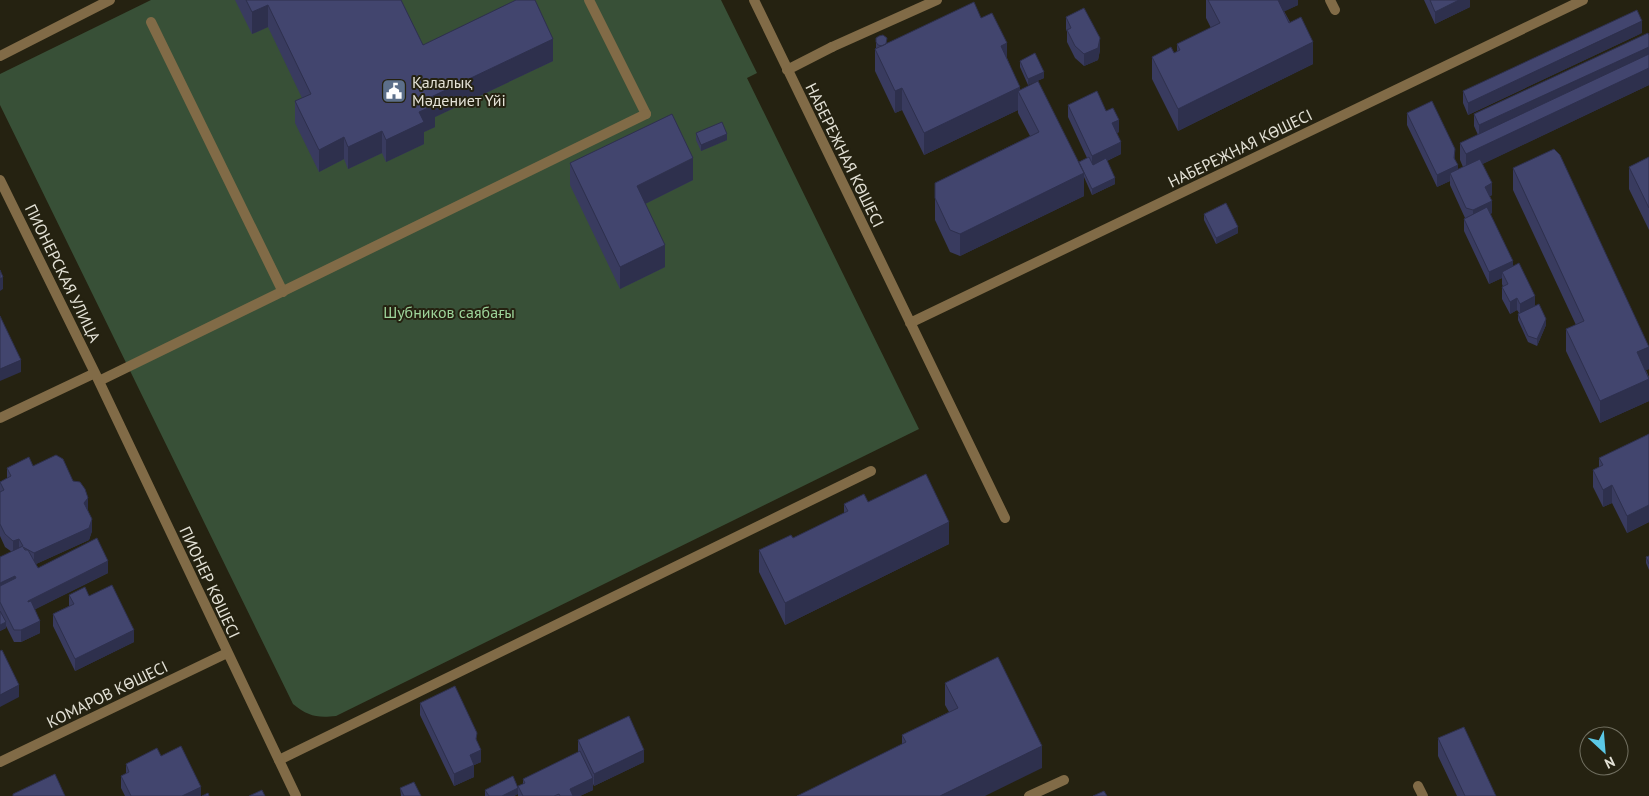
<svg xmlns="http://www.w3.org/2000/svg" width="1649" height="796" viewBox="0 0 1649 796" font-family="'PT Sans',sans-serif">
<rect width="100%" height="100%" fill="#252211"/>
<path fill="#385037" d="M151,0H721L757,73L747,78L919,429L336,716C316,718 308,716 293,704L0,105V74Z"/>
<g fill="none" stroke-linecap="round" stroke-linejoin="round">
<path stroke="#816b47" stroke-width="10" d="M589,0L646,114
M1330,0L1335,10
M151,22L283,292
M832,47L937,0
M279,760L871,471
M1418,786L1423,796
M1029,796L1064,780"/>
<path stroke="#816b47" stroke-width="10" d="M754,0L1005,518
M0,56L110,0
M787,70L832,47
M0,180L95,373L296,796
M910,323L1583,0
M99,381L646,114
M0,418L95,373
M0,762L227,653"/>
</g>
<path fill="#393b5f" d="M235,0H401L423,45L553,61L435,117V127L424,132V144L386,162L382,153L348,169L344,159L319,172L295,123V101L302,98L268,27L252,34Z
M1206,0H1298V5L1284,11L1313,64L1178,131L1152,79V57L1174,53L1177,52V44L1211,28L1206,18Z
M1424,0H1470V7L1435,24Z
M1066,17L1100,50L1098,60L1084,66L1075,58L1067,42V32L1066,29Z
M981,18L1007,58L1020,90L1079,164V162L1087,158L1068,117V105L1106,111L1119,132L1117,133L1121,154L1107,161L1115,184L1092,195L1084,177V196L960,256L950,252L935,220V183L1030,136L1018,113V110L924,155L902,110L895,113L875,71V49L876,48V42L887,43Z
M1642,33L1468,115L1463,103V91Z
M1649,35V85L1482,164L1492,195L1490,196L1492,213L1490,214L1513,267L1546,325L1537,346L1528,342L1518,320V314L1519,313L1517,310L1510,314L1502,299V287H1503L1502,284V278L1489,284L1464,231V219L1465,218L1450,185V181L1437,187L1407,125V113L1455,160L1458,170L1463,167L1460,160V143L1478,135L1474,126V114Z
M1020,61L1044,78L1028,85L1020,67Z
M696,133L727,140L701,151L696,140Z
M1649,157V230L1629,189V167Z
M570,163L693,180L645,204L665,267L620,289L570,185Z
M1513,168L1649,369L1646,370L1649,377V401L1600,423L1566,351V329L1576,325L1513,190Z
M1204,214L1238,233L1216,244L1204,220Z
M1649,434V522L1627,533L1612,503L1603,507L1593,487V470L1599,467V458Z
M33,466L88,510L92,531L89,540L36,564L38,568L108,573L35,609L40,633L21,642H14L6,626V628L0,631V557L12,552L5,547L0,536V482L7,478V468Z
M868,502L949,544L785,625L759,572V550L793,538L844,513V504Z
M1649,556V570L1646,563V557Z
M69,595L89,596L134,642L75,671L53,626V614L69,606Z
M945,683L1042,768L902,744V735L949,712L945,705Z
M420,703L477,742L481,762L474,765V777L454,786L420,715Z
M1438,738L1496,796H1457L1438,756Z
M578,740L644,762L594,786L593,784V790L580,796H518V794L514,796H485V790L518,787L523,784V779L578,753Z
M161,756L201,796H125L121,788V776L126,774V764Z
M400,788L421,796H401Z"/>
<path fill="#2e304d" d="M1275,0H1298V5L1275,16Z
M1459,0H1470V7L1435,24V12Z
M268,5V27L252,34V12Z
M1642,21V33L1468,115V103Z
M1100,38V50L1098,60L1084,66V54Z
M553,39V61L435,117V127L424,132V144L386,162V140L419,112L431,97Z
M1313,42V64L1178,131V109Z
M1007,43V65L1001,46Z
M1649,47V59L1479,137V125Z
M1649,68V85L1466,172V154Z
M1044,72V78L1028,85V79Z
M1020,87V96L1018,91V110L924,155V133Z
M902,88V110L895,113V91Z
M1119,120V132L1112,135V123Z
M382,131V153L348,169V147Z
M727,134V140L701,151V145Z
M344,137V159L319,172V150Z
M1121,142V154L1092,168V156Z
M1455,149V161L1458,165V177L1450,173V181L1437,187V175L1454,158Z
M693,158V180L637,208V186Z
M1084,173V196L960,256V234Z
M1115,178V184L1092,195V189Z
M1492,183V195L1485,199V187Z
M1492,201V213L1473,222V210Z
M1238,227V233L1216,244V238Z
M665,245V267L620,289V267Z
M1513,261V273L1502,272V278L1489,284V272Z
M3,277V289L0,291V279Z
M1535,296V308L1520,316V304Z
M1517,298V310L1510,314V302Z
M1546,319V325L1537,346V339Z
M1649,347V369L1637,374V352Z
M21,360V372L0,381V369Z
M1649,379V401L1600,423V401Z
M1612,485V503L1603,507V490Z
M88,498V510L84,515V503Z
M1649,505V522L1627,533V516Z
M92,519V531L89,540L34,565V553Z
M949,522V544L785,625V603Z
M19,539V551L13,553V541Z
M108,561V573L28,613V601Z
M15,576V588L0,595V583Z
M40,621V633L21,642V630Z
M6,622V628L0,631V625Z
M134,630V642L75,671V659Z
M19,685V697L0,707V695Z
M1042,746V768L985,796H940Z
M481,750V762L470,767V755Z
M644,750V762L594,786V774Z
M474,765V777L454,786V774Z
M593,778V790L580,796H570V789Z
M201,787V796H182Z
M518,788V794L514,796H502Z"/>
<path fill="#42456e" stroke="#2e304d" d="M246,0H401L423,45L516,0H535L553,39L431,97L435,105L419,112L424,122L386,140L382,131L348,147L344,137L319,150L295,101L311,94L268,5L252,12Z
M1208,0H1278L1289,23L1301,17L1313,42L1178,109L1152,57L1171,47L1174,53L1180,50L1177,44L1220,23Z
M1430,0H1459L1435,12Z
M974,2L981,18L992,13L1007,43L1001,46L1020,87L924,133L902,88L895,91L875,49Z
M1084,8L1100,38L1098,48L1084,54L1075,46L1067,30L1071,28L1066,17Z
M1637,10L1642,21L1468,103L1463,91Z
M1648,33L1649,35V47L1479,125L1474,114Z
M883,35L887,38L886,44L882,46L878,45L876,42V38L879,36Z
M1035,53L1044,72L1028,79L1020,61Z
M1649,54V68L1466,154L1460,143Z
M1038,81L1084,173L960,234L950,230L935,198V183L1039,132L1018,91Z
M1097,91L1106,111L1113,108L1119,120L1112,123L1121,142L1092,156L1068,105Z
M1432,101L1455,149L1454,158L1458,165L1437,175L1407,113Z
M672,114L693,158L637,186L665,245L620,267L570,163Z
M722,122L727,134L701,145L696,133Z
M1554,149L1560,155L1649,347L1637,352L1649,379L1600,401L1566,329L1584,321L1513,168Z
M1089,157L1093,165L1106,158L1115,178L1092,189L1079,162Z
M1649,157V208L1629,167Z
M1480,159L1492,183L1485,187L1492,201L1473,210L1466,208L1450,173Z
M1226,203L1238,227L1216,238L1204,214Z
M1487,207L1513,261L1489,272L1464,219Z
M1519,263L1535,296L1520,304L1517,298L1510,302L1502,287L1508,284L1502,272Z
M0,270L3,277L0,279Z
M1539,304L1546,319L1537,339L1528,336L1518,314Z
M0,316L21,360L0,369Z
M1649,434V505L1627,516L1612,485L1603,490L1593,470L1603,465L1599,458Z
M56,455L63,459L73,481L80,482L85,489L88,498L84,503L92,519L89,528L34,553L23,547L25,550H28L38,568L97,538L108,561L28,601V602L31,601L40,621L21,630H14L0,602V586L16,578L15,576L0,583V557L23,546L19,539L13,541L5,534L0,524V492L4,490L0,482L11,476L7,468L29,457L33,466Z
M926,474L949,522L785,603L759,550L791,535L793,538L848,511L844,504L864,494L868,502Z
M1649,556V564L1646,557Z
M112,585L134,630L75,659L53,614L74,604L69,595L85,587L89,596Z
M0,611L6,622L0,625Z
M2,650L19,685L0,695V651Z
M998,657L1042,746L940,796H797L906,742L902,735L958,708L945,683Z
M455,686L477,733L476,739L481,750L470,755L474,765L454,774L420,703Z
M629,716L644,750L594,774L578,740Z
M1464,727L1496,796H1465L1438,738Z
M181,746L201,787L182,796H131L121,776L129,772L126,764L157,748L161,756Z
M580,751L593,778L570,789L573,796H560L559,794L554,796H523L518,786L525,783L523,779Z
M55,774L65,796H13V794Z
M513,776L518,788L502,796H489L485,790Z
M414,782L421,796H404L400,788Z
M262,790L265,796H249Z
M1104,791L1107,796H1093Z
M208,793L209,796H202Z"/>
<defs>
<symbol id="civic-square" viewBox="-11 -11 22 22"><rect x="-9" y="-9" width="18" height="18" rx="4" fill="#5c6f8a" stroke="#252211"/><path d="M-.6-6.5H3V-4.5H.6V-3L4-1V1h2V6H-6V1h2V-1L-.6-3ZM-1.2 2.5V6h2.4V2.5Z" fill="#fff"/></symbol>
</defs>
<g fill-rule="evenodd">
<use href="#civic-square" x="380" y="77" width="28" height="28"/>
</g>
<g text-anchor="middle" stroke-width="4" stroke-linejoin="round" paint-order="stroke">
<g font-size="16" fill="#e4e2d7" stroke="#252211" text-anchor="start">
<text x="412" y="88">Қалалық<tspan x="412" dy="18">Мәдениет Үйі</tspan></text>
</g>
<g font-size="16" fill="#e4e2d7" stroke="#252211">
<text transform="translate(1240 148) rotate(-26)" y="6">НАБЕРЕЖНАЯ КӨШЕСІ</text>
<text transform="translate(845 155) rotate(64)" y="6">НАБЕРЕЖНАЯ КӨШЕСІ</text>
<text transform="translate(63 273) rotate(64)" y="6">ПИОНЕРСКАЯ УЛИЦА</text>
<text transform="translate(210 582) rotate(65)" y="6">ПИОНЕР КӨШЕСІ</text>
<text transform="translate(107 694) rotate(-26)" y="6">КОМАРОВ КӨШЕСІ</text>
</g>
<g font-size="16" fill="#9dd49a" stroke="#252211">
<text x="449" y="318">Шубников саябағы</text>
</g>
</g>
<g transform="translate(1604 751) rotate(154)"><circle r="24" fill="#252211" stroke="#716f60"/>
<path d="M0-4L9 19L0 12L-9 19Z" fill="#5bc8e6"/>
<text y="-8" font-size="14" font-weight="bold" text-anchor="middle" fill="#e4e2d7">N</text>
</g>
</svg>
